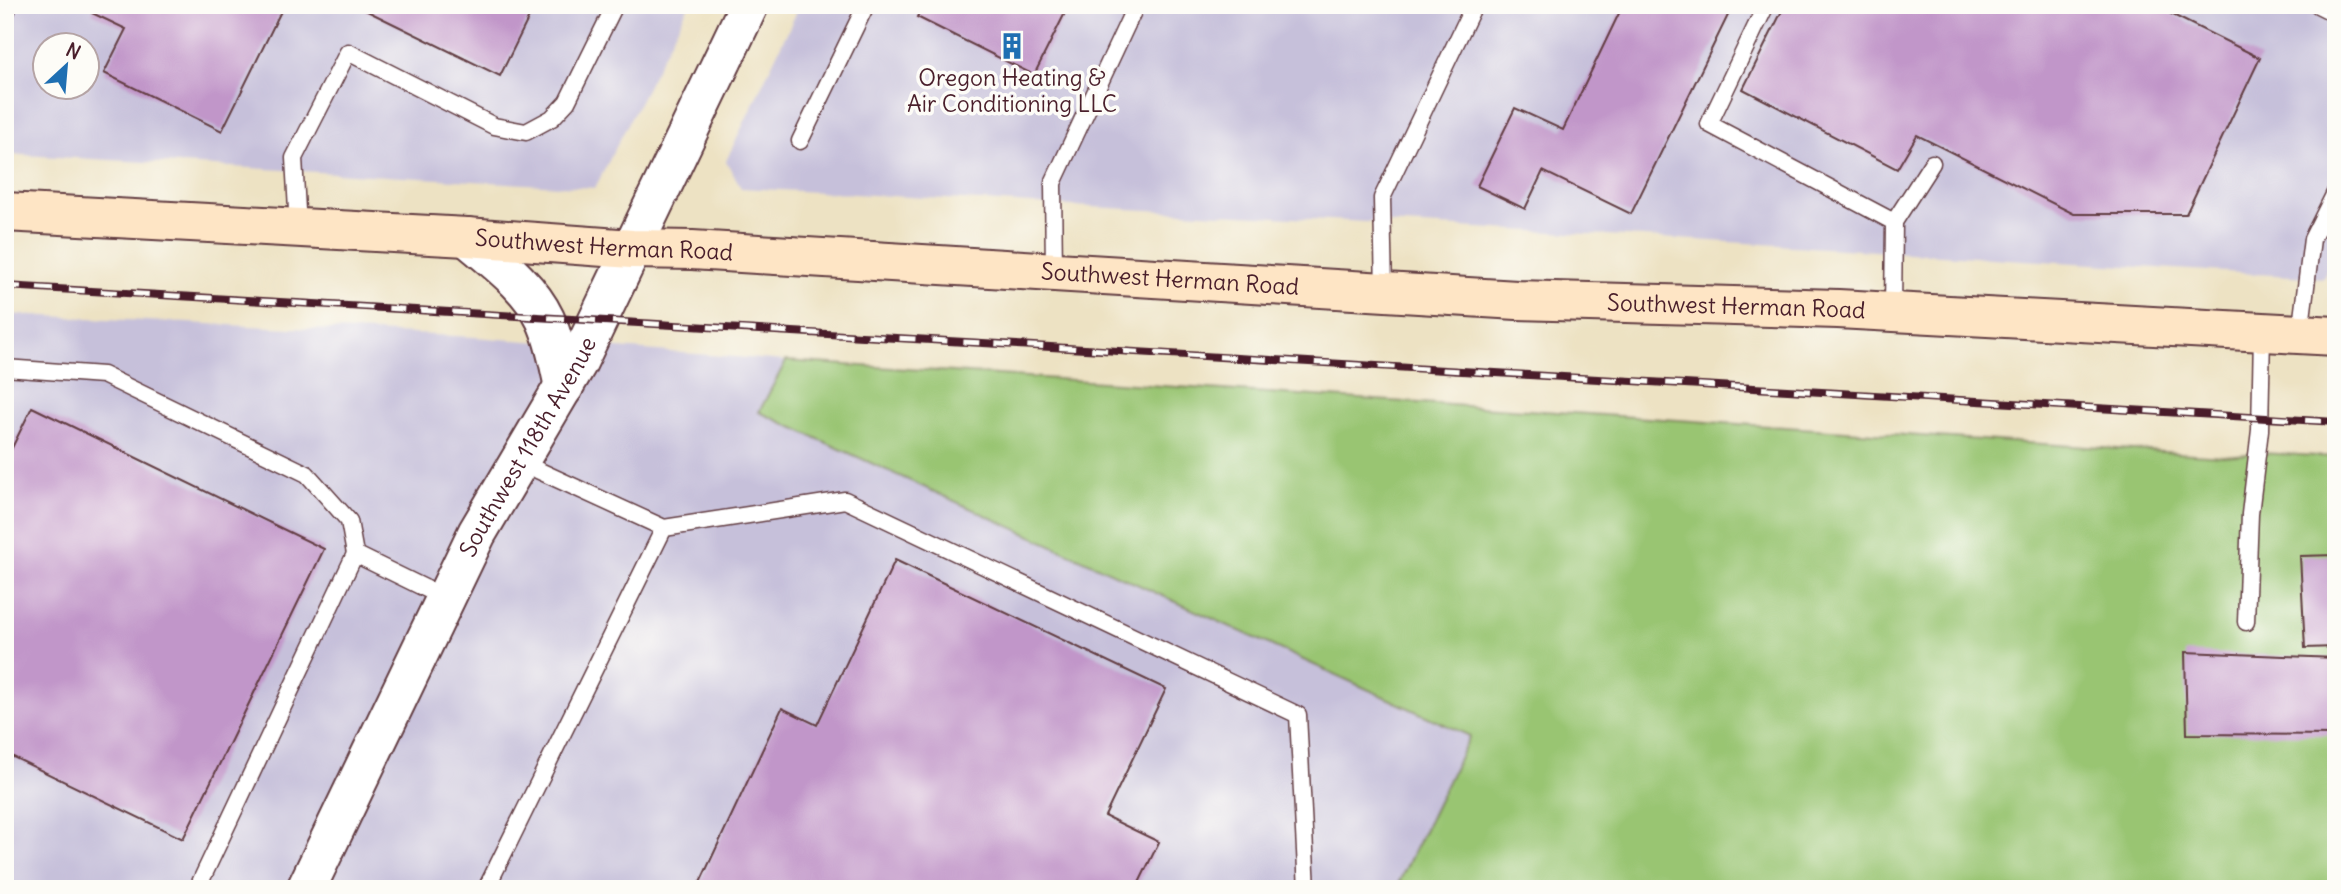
<svg xmlns="http://www.w3.org/2000/svg" width="2341" height="894" viewBox="0 0 2341 894" font-family="Delius,sans-serif">
<rect width="100%" height="100%" fill="#fdfcf7"/>
<filter id="ink" filterUnits="userSpaceOnUse"><feTurbulence type="fractalNoise" baseFrequency=".0143" numOctaves="2"/><feDisplacementMap in="SourceGraphic" scale="14" xChannelSelector="R" yChannelSelector="G"/><feConvolveMatrix kernelMatrix="1 2 1 2 8 2 1 2 1" color-interpolation-filters="sRGB"/></filter>
<filter id="wash" filterUnits="userSpaceOnUse"><feTurbulence type="fractalNoise" baseFrequency=".00686" numOctaves="4" result="noise"/><feDisplacementMap in="SourceGraphic" scale="28" xChannelSelector="R" yChannelSelector="G"/><feGaussianBlur stdDeviation="1.57" result="paint"/><feColorMatrix in="noise" values="0 0 0 0 0 0 0 0 0 0 0 0 0 0 0 0 0 1.4 0 .05"/><feComposite in="paint" operator="in"/></filter>
<g filter="url(#wash)">
<rect width="100%" height="100%" fill="#ede2c3"/>
<path fill="#c6c0da" fill-rule="evenodd" d="M5,5H689L595,188L5,154ZM46,46H88V88H46Z
M800,5H2336V252L2323,278L1644,237L741,188L726,161Z
M5,314L475,337L786,361L759,412L1470,737L1400,881L1413,889H5Z"/>
<path fill="#99c572" stroke="#72724e" stroke-width="2" d="M786,361L2223,456L2261,453L2336,457V889H1413L1399,882L1470,736L759,412Z"/>
<g id="blocks">
<path fill="#c196c9" d="M96,5H284L222,131L104,73L126,29L92,13Z
M355,5H535L500,76Z
M923,5H1069L1034,75L917,17Z
M1623,5H1733L1631,214L1543,171L1525,209L1477,186L1515,108L1563,130Z
M1785,5H2153L2260,58L2186,214H2074L1917,135L1897,169L1743,89Z
M32,407L324,549L183,839L5,753V462Z
M2336,555V647L2305,648L2300,556Z
M895,560L1166,689L1105,816L1159,842L1136,889H697L782,708L817,725Z
M2185,652L2336,658V735L2187,734Z"/>
</g>
</g>
<g filter="url(#ink)">
<use href="#blocks" fill-opacity="0" stroke="#623c42" stroke-width="2"/>
<g fill="none" stroke-linecap="round" stroke-linejoin="round">
<defs>
<path id="service" d="M1766,5L1709,124L1894,222L1893,311
M2318,5L2336,14
M5,15L9,5
M800,141L866,5
M1894,222L1932,163
M298,228L294,158L348,52L494,126L526,132L552,118L567,102L615,5
M1054,272L1053,183L1136,5
M1384,292L1382,198L1474,5
M2300,334L2312,239L2336,191
M5,368L103,375L307,474L349,521L355,554L197,889
M664,528L845,500L1298,715L1307,889
M355,554L445,598
M2246,622L2250,514L2260,430L2262,334
M486,889L664,528L520,462"/>
<g id="tertiary">
<path d="M467,237C495,261 529,285 545,319C555,340 559,365 564,387"/>
<path id="s1" d="M306,889L477,533L578,362L749,5"/>
</g>
<g id="secondary">
<path id="s2" d="M5,212L467,237L632,249L692,250L1517,300L1838,309L2336,336"/>
</g>
</defs>
<use href="#service" stroke="#623c42" stroke-width="19"/>
<use href="#tertiary" stroke="#623c42" stroke-width="42"/>
<use href="#secondary" stroke="#623c42" stroke-width="42"/>
<use href="#service" stroke="#fff" stroke-width="16"/>
<use href="#tertiary" stroke="#fff" stroke-width="38"/>
<use href="#secondary" stroke="#fee5c5" stroke-width="38"/>
<defs>
<path id="rail" d="M5,286L2336,422"/>
</defs>
<use href="#rail" stroke="#4a1f2b" stroke-width="8"/>
<use href="#rail" stroke="#fdfcf7" stroke-width="5" stroke-dasharray="16" stroke-linecap="butt"/>
</g>
</g>
<defs>
<symbol id="building-bare" viewBox="-9 -9 18 18"><path d="M-4-6H4V6H1V3H-1V6H-4ZM-2.5-4.3h1.7v1.8h-1.7ZM.8-4.3h1.7v1.8H.8ZM-2.5-1h1.7V.8h-1.7ZM.8-1h1.7V.8H.8Z" fill="#1f6fb2" stroke="#fdfcf7" stroke-width="2.5" paint-order="stroke"/></symbol>
</defs>
<g fill-rule="evenodd">
<use href="#building-bare" x="993" y="27" width="38" height="38"/>
</g>
<g text-anchor="middle" stroke-width="7" stroke-linejoin="round" paint-order="stroke">
<g font-size="23" fill="#4a1f2b" stroke="#fdfcf7">
<text x="1012" y="86">Oregon Heating &amp;<tspan x="1012" dy="26">Air Conditioning LLC</tspan></text>
</g>
<g font-size="23" fill="#4a1f2b" stroke="#fdfcf7">
<text dy="8" stroke="none"><textPath href="#s2" startOffset="600">Southwest Herman Road</textPath></text>
<text dy="8" stroke="none"><textPath href="#s2" startOffset="1167">Southwest Herman Road</textPath></text>
<text dy="8" stroke="none"><textPath href="#s2" startOffset="1734">Southwest Herman Road</textPath></text>
<text dy="8" stroke="none"><textPath href="#s1" startOffset="495">Southwest 118th Avenue</textPath></text>
</g>
</g>
<rect width="2341" height="894" fill="none" stroke="#fdfcf7" stroke-width="28"/>
<g transform="translate(66 66) rotate(26)"><circle r="33" fill="#fdfcf7" stroke="#b5a4a5" stroke-width="2"/>
<path d="M0-5L12 26L0 18L-12 26Z" fill="#1f6fb2"/>
<text y="-10" font-size="19" font-weight="bold" text-anchor="middle" fill="#4a1f2b">N</text>
</g>
</svg>
